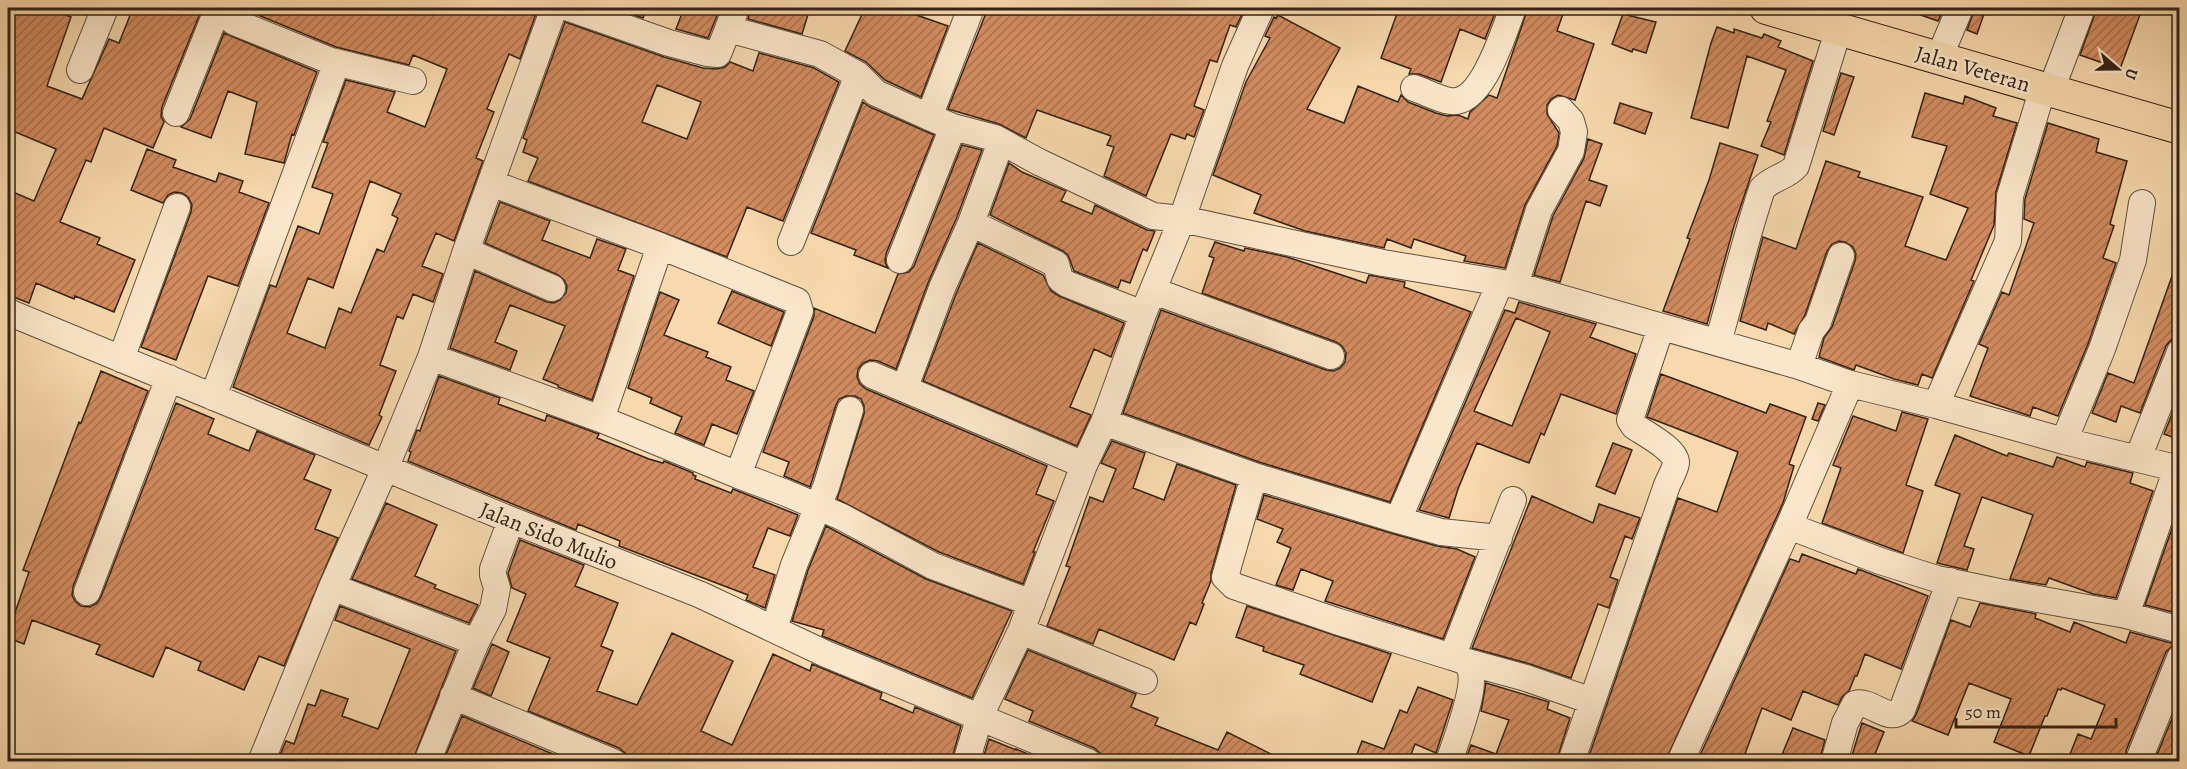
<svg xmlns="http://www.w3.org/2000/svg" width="2187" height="769" viewBox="0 0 2187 769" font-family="Alegreya,serif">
<defs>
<pattern id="building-hatch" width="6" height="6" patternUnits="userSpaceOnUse" patternTransform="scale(1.5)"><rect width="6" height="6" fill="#d28c60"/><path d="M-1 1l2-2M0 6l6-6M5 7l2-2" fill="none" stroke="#ab724e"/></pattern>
</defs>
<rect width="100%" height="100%" fill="#f7d9ad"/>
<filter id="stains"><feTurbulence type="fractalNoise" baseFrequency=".00333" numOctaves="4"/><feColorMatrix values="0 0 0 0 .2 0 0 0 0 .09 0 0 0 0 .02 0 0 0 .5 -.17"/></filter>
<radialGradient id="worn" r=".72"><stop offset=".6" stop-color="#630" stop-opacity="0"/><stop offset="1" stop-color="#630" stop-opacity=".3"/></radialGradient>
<path fill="url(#building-hatch)" stroke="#342316" stroke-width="1.5" fill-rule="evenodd" d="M8,8H69L66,15L71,17L47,86L82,99L109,39L119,43L133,8H191L201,11L162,107L161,116L164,122L153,148L104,128L91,162L86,160L60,222L100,238L97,244L135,260L114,312L75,296L74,299L36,283L29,303L8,295V190L34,201L56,149L8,129Z
M255,8H416L434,15L438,8H538L520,59L509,54L487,109L494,112L476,158L483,161L454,241L436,233L422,266L443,274L433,302L413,294L403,319L397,316L380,365L396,371L379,415L382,417L369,445L233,387L270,285L276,287L298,226L319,234L333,194L312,187L328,143L323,142L346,80L395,92L387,112L425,127L447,69L413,55L409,65L336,47L253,13ZM370,181L401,194L392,215L398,218L384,252L377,249L351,313L339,308L325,348L287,333L308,278L333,288Z
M613,8H647L643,18Z
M684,8H720L708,38L676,29Z
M751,8H810L802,34L748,19Z
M865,8H910L908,12L948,26L921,97L885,80L866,62L845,51Z
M988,8H1245L1236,27L1230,25L1217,62L1210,60L1194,106L1204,110L1194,137L1187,134L1185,139L1171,134L1146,196L1104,176L1114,147L1107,145L1111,136L1037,110L1026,138L999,124L948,109Z
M1399,8H1497L1485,39L1460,29L1441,82L1419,74H1409L1411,69L1381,58Z
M1528,8H1565L1557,31L1594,44L1575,100L1558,95L1551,99L1547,105V114L1559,133L1557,146L1525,205L1505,268L1464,261L1466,256L1414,239L1411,248L1387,239L1384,248L1305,231L1254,213L1261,195L1213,175L1246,82L1270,38L1265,36L1274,17L1276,18L1278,15L1340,48L1307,109L1344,123L1358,86L1398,102L1401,95L1408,102L1436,113L1447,116L1458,115L1468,119L1470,112L1489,95L1497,98Z
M1909,8H1944L1938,21L1909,11Z
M1975,8H1986L1977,34L1967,30Z
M2097,8H2130L2141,12L2120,69L2080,55Z
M1623,14L1656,22L1646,53L1633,49L1632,52L1612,44Z
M565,22L664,57L703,68L717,69L725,67L730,62L753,71L759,53L814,68L839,82L783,221L747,207L727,257L528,181L538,158L523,152L527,140L523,138ZM657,85L701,102L687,139L642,122Z
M1717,27L1734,33V29L1762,38L1764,34L1781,41L1778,47L1813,61L1784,155L1761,146L1771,122L1767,121L1786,70L1747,56L1728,128L1691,118L1711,43Z
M224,33L317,72L294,135L292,134L284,163L245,154L257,102L228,91L211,138L181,127L190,119Z
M1841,73L1854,77L1834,135L1823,131Z
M1925,93L1963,104L1965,96L1996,108L1993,116L2017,123L1996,192L1994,225L1971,280L1974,281L1932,378L1922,374L1918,385L1894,379L1856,365L1854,370L1819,357L1824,338L1832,327L1855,261L1856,254L1853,247L1845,242L1839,241L1832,244L1827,251L1805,315L1794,334L1768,323L1766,330L1740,321L1763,237L1796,249L1826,161L1860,172L1858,177L1923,197L1905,246L1946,260L1968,208L1930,194L1947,146L1912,137Z
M863,102L870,107L934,135L886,254L885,262L888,268L854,255L856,250L811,233Z
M1620,103L1652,113L1645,134L1614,123Z
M2048,123L2099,139L2096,152L2127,161L2110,224L2114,226L2103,258L2116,263L2088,344L2058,416L2033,407L2030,416L1970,396L1988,348L1979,344L2002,292L2009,295L2034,223L2024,219L2025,199Z
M1588,139L1602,144L1589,180L1607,186L1600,206L1586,201L1560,282L1534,275L1553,216L1584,158Z
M1720,143L1758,155L1734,226L1707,324L1663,311L1690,239L1687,238L1709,180Z
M962,145L982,150L957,217L928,283L896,369L878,361L870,360L863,363L858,369L857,377L860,384L866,389L1047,466L1036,494L1054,501L1033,552H1035L1023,584L939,552L837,499L864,414V406L861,399L855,396H846L839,399L836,405L810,487L784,476L789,462L763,452L814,316V308L875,333L898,274L909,272L914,266Z
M147,149L176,160L173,167L216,182L219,173L243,181L239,192L269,203L238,286L208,276L176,360L141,347L191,212L192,205L188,197L182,193L174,192L168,195L163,203L131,190Z
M1009,163L1022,172L1066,191L1061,201L1092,214L1095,205L1147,230L1155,231L1147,251L1143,249L1130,283L1121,280L1118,288L1074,271L1068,255L1063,251L990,215Z
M500,202L550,221L542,240L590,258L597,239L626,249L618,270L634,276L592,400L558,387V385L543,379L565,326L510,305L495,342L517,351L510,370L450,348L475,271L547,302L554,303L560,300L566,293L567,286L564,280L558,275L485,243Z
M1215,242L1244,251L1245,248L1287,257L1366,283L1369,275L1405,282L1404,287L1471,312L1390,502L1259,462L1123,413L1161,310L1326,370L1334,371L1340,368L1345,362L1346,353L1342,346L1336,342L1202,293L1214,258L1209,256Z
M978,243L1043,275L1051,291L1059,296L1124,323L1111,357L1094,349L1070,407L1091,415L1077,446L923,381L956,294Z
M2177,262H2180V337L2171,340L2166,346L2140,413L2121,406L2116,422L2092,413L2108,373L2134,383Z
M732,291L784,312L771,346L718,323Z
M660,292L679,300L664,335L708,352L706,357L731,367L726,380L754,391L737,434L712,424L704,445L675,433L682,417L650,403L652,398L628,388Z
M1519,302L1596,324L1590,337L1636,354L1616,414L1561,394L1544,435L1541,433L1529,463L1477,443L1458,489L1449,518L1419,510L1505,310L1515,313ZM1516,318L1550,332L1512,426L1474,411Z
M101,371L148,391L73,587L72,595L75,601L81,606L90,607L97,603L101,597L176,403L214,419L208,434L249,451L257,431L315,455L304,479L331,490L315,529L338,538L284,666L259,656L244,690L198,670L201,662L166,647L153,677L96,654L100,645L32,620L24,644L8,638V633L29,572L23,570L79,422L81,423Z
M1661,374L1766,413L1770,404L1806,417L1789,464L1794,466L1783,503L1665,762H1587L1678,498L1717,512L1738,452L1647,417Z
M439,376L500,398L498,404L545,421L547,415L596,433L599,434L597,438L649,459L663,463L664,461L693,473V475L696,476L695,479L731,493L733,489L798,515L790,536L768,528L753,567L775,575L765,608L746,600L748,595L619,546L620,541L578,524L576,530L408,461L411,452L409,451L417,430L420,431Z
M2180,394V440L2164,434Z
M1818,403L1825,405L1818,421L1812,419Z
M1902,412L1928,419L1906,485L1923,491L1903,553L1822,523L1841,468L1833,465L1853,416L1896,431Z
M1955,435L2007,456L2009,453L2053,467L2057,457L2085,467L2087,462L2133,473L2130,483L2153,491L2116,598L2093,594L2049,578L2046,585L2010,579L2033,515L1982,497L1964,546L1974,549L1967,570L1937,563L1960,494L1935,485Z
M1112,441L1145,453L1133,488L1164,500L1177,464L1236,485L1211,573V581L1202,603L1204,604L1196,625L1190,622L1174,660L1099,629L1093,644L1047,626L1070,567L1066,566L1090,497L1103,502L1116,469L1101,463Z
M1613,443L1632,450L1615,494L1596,486Z
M1264,495L1394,534L1437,546L1457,549L1475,557L1443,639L1325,601L1333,581L1301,569L1293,590L1276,585L1291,548L1277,542L1283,529L1257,519Z
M1532,496L1593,523L1599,504L1640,518L1632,539L1625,536L1610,577L1618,580L1609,608L1598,604L1571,678L1530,664L1472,648Z
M386,503L437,525L415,576L436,585L434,588L478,605L469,623L352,579Z
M2176,517L2180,518V614L2145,605Z
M826,526L926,579L1012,611L972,698L832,640L822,636L824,630L792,621L808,570Z
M520,540L584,565L575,586L618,603L601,646L613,651L597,691L637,705L672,633L733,661L701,731L732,745L773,654L810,671L812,664L882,693L880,699L913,713L915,707L961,726L951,762H628L625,753L619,748L528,711L550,658L507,641L526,594L512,588L508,573Z
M1802,554L1856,574L1858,569L1928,596L1901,669L1865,654L1857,676H1855L1849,691L1842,697L1838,705L1803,691L1791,720L1762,708L1742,762H1697L1790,559L1799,562Z
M1980,603L2036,614L2035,618L2070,632L2074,622L2126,643L2130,632L2175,644L2166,652L2126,751V762H2067L2078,734L2091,739L2105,705L2062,688L2061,690L2058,689L2047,716H2045L2029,756L1994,742L2011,699L1969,683L1948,735L1912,721L1916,715L1951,620L1970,627Z
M340,606L456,651L412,762H277L286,741L294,744L308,704L315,706L321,690L348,699L342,716L378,729L410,649L335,620Z
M1247,606L1391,654L1372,702L1300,674L1304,665L1263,651L1264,647L1236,637Z
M492,644L509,652L491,696L473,688Z
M1028,650L1136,694L1131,707L1158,718L1155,725L1218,750L1227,732L1287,762H1103L1100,753L1094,748L1029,721L1033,711L1005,699Z
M1486,683L1549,702L1547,709L1570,718L1556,762H1465L1471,745L1496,754L1509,720L1481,711Z
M1418,687L1453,700L1436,753L1415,744L1409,760L1412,762H1354L1362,741L1384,749L1400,710L1407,713Z
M2180,699V745L2173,762H2154Z
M462,716L572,762H443Z
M1862,723L1884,732L1873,759L1876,762H1850Z
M1793,728L1825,740L1819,762H1779Z
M989,739L1016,750V749L1047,762H982Z"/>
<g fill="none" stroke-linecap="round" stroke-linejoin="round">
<defs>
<path id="minor" d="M569,8L669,43L707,53L718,54L728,29L820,54L858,75L876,93L929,117L953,127L995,138L1039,162L1153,216L1182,219L1383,263L1515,285L1799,366L1850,384L1936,405L2064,441L2180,469
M728,29L736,8
M1939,58L1960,8
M331,61L413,81
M80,70L105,8
M1414,88C1426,92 1438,99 1450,101C1483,106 1504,30 1513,8
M2051,90L2082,8
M176,113L218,8
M929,117L971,8
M491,183L660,246L797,301L800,311L738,475
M971,223L1056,264L1060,279L1067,284L1143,314
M791,242L858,75
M466,251L552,288
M900,260L953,127
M1515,285L1539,210L1571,151L1574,132L1571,121L1561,110
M1154,291L1331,356
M8,312L511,520L701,595L826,654L1088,762
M1718,342C1733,291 1745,240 1762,189C1771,178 1787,177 1796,166L1839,28
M431,357L601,419L738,475L786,493L842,517L933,566L1032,603
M121,359L177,207
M1799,366L1811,331L1818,322L1841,256
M872,375L1084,465
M905,387L942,288L971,223L1001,142
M213,397L334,70L331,61L234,22L221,8
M1936,405L2008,241L2010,196L2043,88
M601,419L660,246
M1104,422L1254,476L1398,520L1441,532L1499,538
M2064,441L2102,349L2133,260L2142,203
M2138,458L2180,352
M1254,476L1225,577L1234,586L1336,621L1452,657C1457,659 1465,660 1468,665C1480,682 1455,742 1449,762
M1398,520L1500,283
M1789,526L1880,561L1937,579L1999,592L2126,615L2180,630
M332,587L476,642
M87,592L169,378
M2126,615L2177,468
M774,629L794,565L826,487L850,410
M1021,631L1144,681
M1452,657L1513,500
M1464,661L1526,678L1592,701
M453,696L613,762
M2140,757L2180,658
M261,762L332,587L385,469L431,357L466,251L554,8
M427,762L476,642L493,609L497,588L493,575V569L511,520
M966,762L980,716L1021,631L1084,465L1104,422L1143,314L1182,219L1235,66L1261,8
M1571,762L1667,485C1670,478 1675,470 1676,463C1677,450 1644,433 1634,426L1630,420L1661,327
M1680,762L1789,526L1850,384
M1834,762L1845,723L1855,704C1871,699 1888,724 1902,710L1950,581"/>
<path id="major" d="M1766,8L2180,128"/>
</defs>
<use href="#minor" stroke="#65503c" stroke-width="28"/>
<use href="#major" stroke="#342316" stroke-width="34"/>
<use href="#minor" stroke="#fae6ca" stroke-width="26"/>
<use href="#major" stroke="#f7d9ad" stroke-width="32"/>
</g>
<g text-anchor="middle" stroke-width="5" stroke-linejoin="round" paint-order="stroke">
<g font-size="22" fill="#342316" stroke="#fae6ca">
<text transform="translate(1973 68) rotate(16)" y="8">Jalan Veteran</text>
<text transform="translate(549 535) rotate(22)" y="8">Jalan Sido Mulio</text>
</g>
</g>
<rect width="2187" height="769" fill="none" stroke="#f7d9ad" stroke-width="30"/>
<rect x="9" y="9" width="2169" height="751" fill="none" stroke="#342316" stroke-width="3"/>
<rect x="15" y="15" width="2157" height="739" fill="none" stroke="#342316" stroke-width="1.5"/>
<g transform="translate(2118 69) rotate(110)" stroke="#fae6ca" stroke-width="4.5" paint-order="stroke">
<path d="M0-4.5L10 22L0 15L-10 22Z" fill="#342316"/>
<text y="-9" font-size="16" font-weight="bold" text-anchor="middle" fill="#342316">U</text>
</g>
<path d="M1956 718v9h160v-9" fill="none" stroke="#342316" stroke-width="3"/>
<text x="1965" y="718" font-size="18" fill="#342316" stroke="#fae6ca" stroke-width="4.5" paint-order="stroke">50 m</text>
<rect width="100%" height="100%" filter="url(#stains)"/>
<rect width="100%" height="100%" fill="url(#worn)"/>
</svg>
